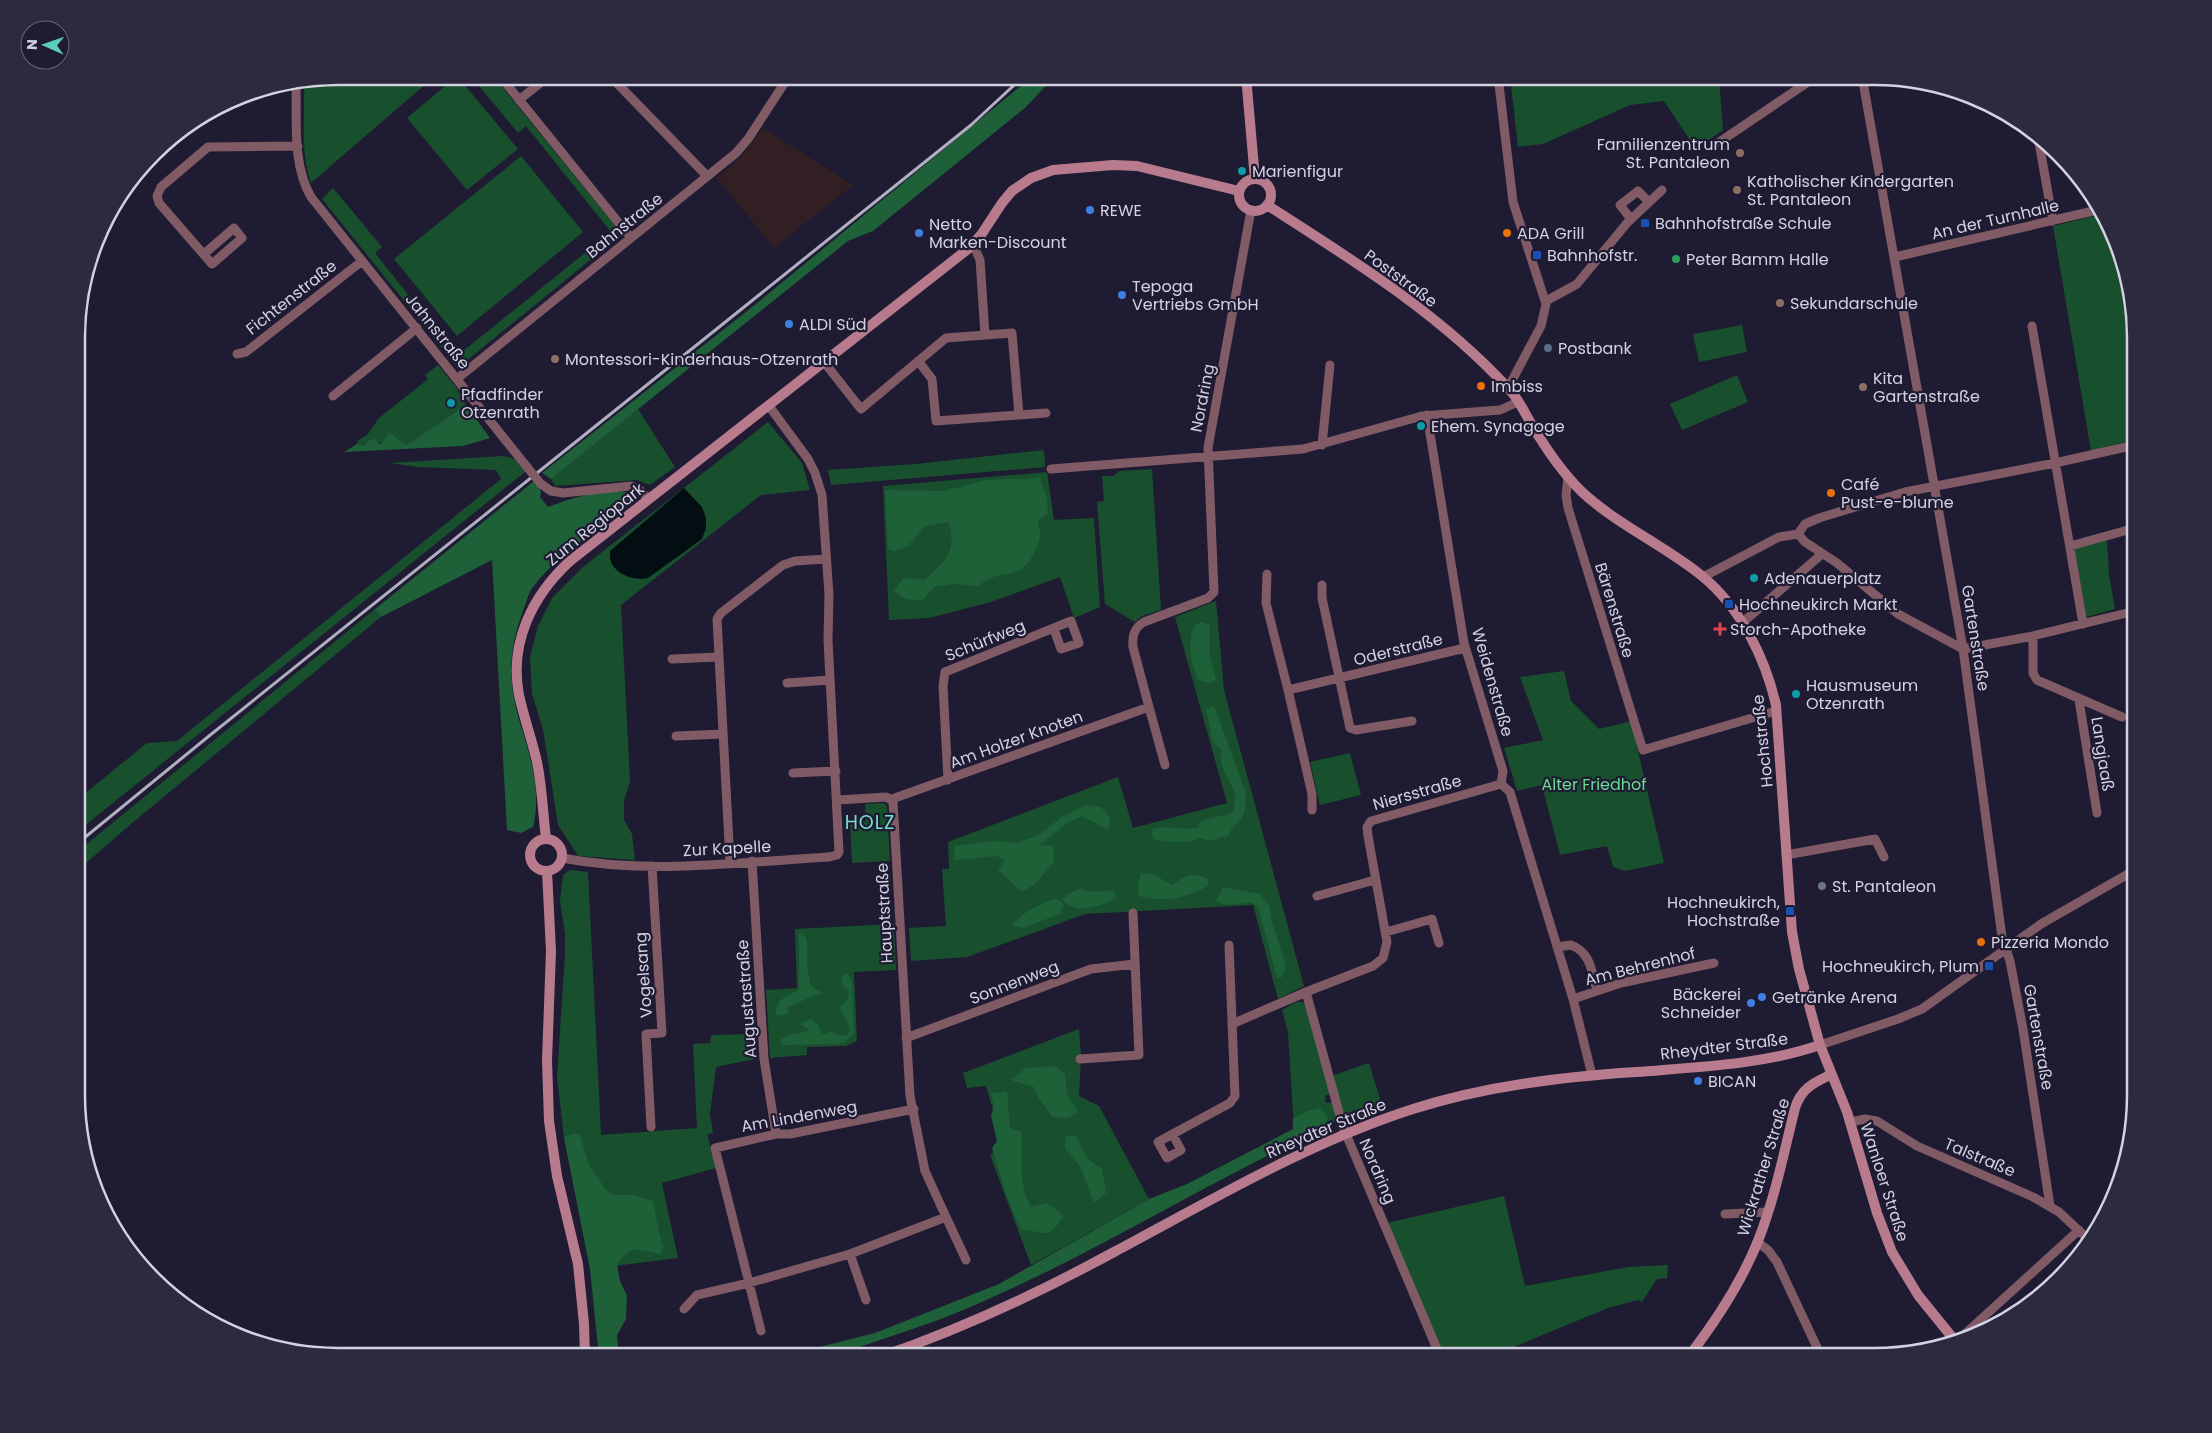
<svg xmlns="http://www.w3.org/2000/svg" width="2212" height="1433" viewBox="0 0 2212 1433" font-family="Poppins,sans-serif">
<rect width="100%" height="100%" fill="#1e1b32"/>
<path fill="#321f24" d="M763,128L853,185L774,248L717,178L743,155Z"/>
<path fill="#18502e" d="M338,76H435L311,183C300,152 305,116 304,83Z
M457,76L518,149L467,190L407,118Z
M471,76H493L622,234L460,366L455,364L322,199L333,188L382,247L375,253L457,356L611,232L526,126L518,133Z
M1510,76H1719L1723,130L1696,149L1664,101L1630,105L1543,144L1518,147Z
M521,156L583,232L457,336L394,259Z
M2104,214L2127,270L2135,321V439L2091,451L2053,226Z
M1742,325L1747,352L1699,362L1693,334Z
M438,365L456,387L466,405L406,445L368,441L361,446L357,444V441L367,435L379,418L428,379L425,375Z
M1737,375L1748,402L1682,430L1670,404Z
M638,409L675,467L650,485L637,480L555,486L551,479Z
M768,422L802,463L810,490L761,495L621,605L630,781L624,801V820L632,834L635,860L578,856L558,825L543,729L532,694L530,657L538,626L552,598L583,567Z
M1044,450L1045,467L831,485L828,470L916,464Z
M503,456C515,458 521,461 525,472L78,831V799L147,743L177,741L501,479L496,470L418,467L390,463Z
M1152,469L1161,610L1142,616L1135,622L1105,604L1097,502L1104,501L1102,476H1114L1119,471Z
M1047,472L1054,520L1094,518L1100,607L1074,618L1060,577L991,602L929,618L889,620L883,486Z
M2107,539L2109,575L2115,609L2086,617L2075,550L2078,546Z
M1216,601L1224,690L1304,986L1278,999L1253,905L1085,914L967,957L911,961L909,928L946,926L942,869H949L948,842L1118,777L1133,828L1227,803L1175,617Z
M375,609L381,617L131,824L78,870V851Z
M1564,671L1571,701L1599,729L1631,721L1664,863L1625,871L1613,867L1607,846L1560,855L1542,785L1517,791L1504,748L1543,740L1520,677Z
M1350,753L1361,795L1320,805L1310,762Z
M884,803L887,806L890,861L852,863L850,822L866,821L865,804Z
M570,870L588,872L601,1135L697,1128L693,1044L710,1043L711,1035L753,1034L755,1059L716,1067L710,1114L713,1133L707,1134L716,1168L662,1183L678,1258L590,1269L564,1137L557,1077L565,955V934L560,901L563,875Z
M894,924L896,970L854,972L857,1041L846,1046L807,1047V1055L770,1058L766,990L797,988L795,929Z
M1296,1002H1303L1307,1006L1330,1094L1325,1096L1326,1103L1332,1102L1337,1121L1297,1140L1294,1129L1288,1032L1282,1010Z
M1079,1029L1081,1055L1079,1096L1099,1106L1149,1199L1031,1265L990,1155L1003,1145L986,1086L967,1088L963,1073Z
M1369,1063L1383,1109L1346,1124L1331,1076Z
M1504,1196L1525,1286L1628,1267L1668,1265L1667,1278L1657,1279L1642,1302L1638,1300L1608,1308L1492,1356H1444L1387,1223Z"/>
<path fill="#1e6139" d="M1033,76H1055L1026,107L873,231L848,241L551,479L542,473L756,304Z
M466,405L490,438L463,446L344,452L357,444L362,446L368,441L375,439L380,444L390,433L406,445Z
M1040,478L1047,499L1048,514L1038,521C1041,536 1041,537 1035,551C1019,585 1000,566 979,586L952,584L934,587L922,601L906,599L894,591L903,578L925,580C945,561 957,552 949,522L925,526L907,547L894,551L888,549L885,490L945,491L987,480Z
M534,481L541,491L540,497L548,507C572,498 605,487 630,493L632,503C599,529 559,553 533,587C528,593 526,604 523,611C508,652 508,681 520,723C530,756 542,792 533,827L521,833L507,830L492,560L381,617L375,609Z
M1202,622L1210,625L1209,650L1216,680L1210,683L1198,680C1191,661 1187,645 1194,625Z
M1214,706L1245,791C1246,800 1246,811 1241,819C1236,825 1232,826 1229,835L1209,841L1201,838C1183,844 1172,843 1153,839L1152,829C1166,824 1183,831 1198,828L1200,822C1211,817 1222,817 1233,812C1234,808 1236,800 1235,796C1232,781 1216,764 1222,750L1213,743L1206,709Z
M1086,805L1101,807L1110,818L1109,830L1082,816L1069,822L1039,845L1053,846L1054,862L1035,884L1022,892L998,870L1005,861L997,856L955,860L954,846L993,841L1017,843L1039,835L1062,817Z
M1141,873L1152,874L1173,885C1186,874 1192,872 1208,879V886C1187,898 1162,903 1139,896L1138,883Z
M1223,887L1260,894L1270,907L1271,918L1286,966L1282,977L1277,978L1259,909L1252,902L1225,905L1216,901Z
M1080,889C1092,894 1102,890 1115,891L1116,898C1098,907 1078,915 1062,900L1067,894Z
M1053,899L1061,901L1064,905L1060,914L1022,928L1011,925L1029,910Z
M799,933L805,936L807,940V967L811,986L824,994L815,995L788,1007L789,1010L787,1014L778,1016L775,1012C779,997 787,996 799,990Z
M847,973L852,982L854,1034L845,1042L836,1044L782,1045L780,1040L788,1035L810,1031L800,1024L811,1019L819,1026L821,1033L825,1034L832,1031L841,1036L847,1035L850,1030L844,1015L839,1010L840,1006C848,1001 849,998 849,989L844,988L841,978Z
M1055,1066L1065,1074L1067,1094L1078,1112L1068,1118L1052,1117L1038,1097L1034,1087L1011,1080L1026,1068Z
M1007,1092L1010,1128L1022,1132C1022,1157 1018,1185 1031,1207L1047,1203L1064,1216C1047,1241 1047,1232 1021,1229L1007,1197L992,1148L997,1141L991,1116L994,1107L991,1093Z
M1320,1108L1328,1117L1325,1128C1209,1181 1101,1250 984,1301C939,1322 892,1335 846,1352L830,1357H780L875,1333L999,1284L1149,1199L1187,1184L1293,1129V1119L1307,1111Z
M574,1134L580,1135L589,1165L607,1191L614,1195H632L653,1201L660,1237L664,1247L660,1254L634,1249L622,1257L617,1264L620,1281L627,1296L626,1319L617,1335L619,1357H599L590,1269L564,1137Z
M1075,1135L1089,1160L1102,1169L1106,1193L1094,1203L1080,1166L1065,1149V1137Z"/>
<path fill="#020e12" d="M684,488L702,507L706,518V528L702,539L648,578C636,581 619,576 612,564C610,561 610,555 610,551Z"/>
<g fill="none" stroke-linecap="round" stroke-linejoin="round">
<path stroke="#805a64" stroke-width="9" d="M500,76L631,238
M610,76L707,176
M1498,76L1513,202L1546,304L1541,326L1508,388
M1862,76L1963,649L2002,937L2010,961L2023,1029L2050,1206
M296,84C297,121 292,164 311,197L527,467
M519,100L549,76
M2038,137L2053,221
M1718,143L1817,76
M1631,219L1620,205L1638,191L1649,202
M973,244L980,260L985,335
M204,254L234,228L242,238L212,264L159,203L157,196L161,187L208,147L298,146
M1895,257L2102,209
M1546,301L1577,284L1627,223L1662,190
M2032,326L2083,624
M237,354L246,352L362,261
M824,362L861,409L946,338L1012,333L1019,415
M919,362L932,379L936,421L1046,413
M458,378L736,153L748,139L789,76
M333,396L417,328
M1427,415L1464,643L1503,771L1501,784
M1322,445L1330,365
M1051,469L1303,449L1422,416L1500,410L1518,402
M1568,477L1566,495L1568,508L1643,750L1776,711
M541,484L551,491L563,493L631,486L641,491L649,499
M1798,534L1805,524L1819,518L1905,492L2055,463L2135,445
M1798,534L1805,542L1837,563L1898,614L1963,649
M2070,546L2135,528
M1267,574L1266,603L1288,690L1465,648
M1703,577L1779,537L1798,534
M1322,585V598L1350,728L1356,730L1412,721
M1742,623L1822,554
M2033,636V673L2037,680L2122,717
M1963,649L2033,636L2135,611
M672,659L718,657
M787,683L830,680
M1288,690L1312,794V810
M2079,700L2097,813
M1149,707L1133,647C1132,636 1134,628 1144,622L1208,598L1214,592L1208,448L1251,210
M676,736L723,734
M793,773L836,771
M948,780L943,686L945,672L1071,621L1079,643L1061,649L1054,629
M1501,784L1510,792L1573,999L1592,1075
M892,799L1149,707L1165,765
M838,800L886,797L893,801L910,1096L925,1171L946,1217L850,1254L749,1283L715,1148L776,1134H790L914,1109
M1786,855L1875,839L1884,857
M562,858C650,875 741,862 829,857L837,855L839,852L828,640L829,595L822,495L815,473L808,459L769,406
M752,861L764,1059L776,1134
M730,862L717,619L721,613L783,565L795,561L826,559
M1317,896L1375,880
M1386,932L1432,919L1439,943
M1557,947L1571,945C1591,952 1592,973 1597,991
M1306,992L1343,1127L1440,1356
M1573,999L1621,983L1714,963
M1232,1024L1306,992L1373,966L1383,958L1387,942L1368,836L1367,827L1371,821L1501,784
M906,1038L1091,969L1135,964
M1820,1045L1898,1019L1922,1009L2041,924L2135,870
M1080,1059L1139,1055L1133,913
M1850,1122L1865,1119L1877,1121L1917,1146L2033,1197L2059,1212L2091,1242
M651,1127L646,1034L662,1033L652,866
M1173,1135L1181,1150L1167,1158L1158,1142L1230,1103L1235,1096L1229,945
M1725,1214L1768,1212
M946,1217L966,1260
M1757,1242L1768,1250L1777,1262L1821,1356
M850,1254L866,1300
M684,1309L697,1295L749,1283L761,1331
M1956,1342L2079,1230"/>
<path stroke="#b87b8d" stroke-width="10" d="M1246,76L1255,179
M1239 195a16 16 0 1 1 32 0a16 16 0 1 1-32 0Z
M1267,205C1351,259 1439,313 1507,387C1518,397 1524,412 1532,425C1546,449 1561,471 1581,491C1617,525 1664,545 1702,576C1740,607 1765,657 1776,705L1792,932L1799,969L1820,1045L1847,1112L1877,1213L1892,1252L1918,1295L1956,1342
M530 855a16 16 0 1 1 32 0a16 16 0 1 1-32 0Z
M546,839C543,813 542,787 537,762C532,740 524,718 519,695C509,643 532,596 570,561L968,249L981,235L1002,203L1012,191L1031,178L1053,170L1113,165L1137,166L1239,191
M547,871L551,951L547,1060L549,1121L557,1176L578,1264L584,1324L585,1357
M1689,1356C1716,1321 1741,1283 1758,1241C1775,1198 1784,1152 1795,1108C1801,1089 1813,1083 1830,1075
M880,1357C961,1329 1039,1293 1114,1252C1212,1200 1307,1143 1413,1109C1485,1086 1561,1077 1636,1072C1697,1067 1761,1065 1820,1045"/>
<path stroke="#b0aec0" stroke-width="3" d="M78,843L209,736L971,125L1024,76"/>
<path stroke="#805a64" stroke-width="9" d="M527,467L541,484"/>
</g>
<g fill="#8d6e63" stroke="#1e1b32" stroke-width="2">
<circle cx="1740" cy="153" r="5"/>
<circle cx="1737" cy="190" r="5"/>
<circle cx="1780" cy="303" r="5"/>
<circle cx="555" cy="359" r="5"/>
<circle cx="1863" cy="387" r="5"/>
</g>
<g fill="#0f9aa8" stroke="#1e1b32" stroke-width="2">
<circle cx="1242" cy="171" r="5"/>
<circle cx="451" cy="403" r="5"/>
<circle cx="1421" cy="426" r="5"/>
<circle cx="1754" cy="578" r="5"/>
<circle cx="1796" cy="694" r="5"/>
</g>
<g fill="#3f7fe0" stroke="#1e1b32" stroke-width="2">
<circle cx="1090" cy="210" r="5"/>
<circle cx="919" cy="233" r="5"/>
<circle cx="1122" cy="295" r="5"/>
<circle cx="789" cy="324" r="5"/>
<circle cx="1762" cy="997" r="5"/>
<circle cx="1751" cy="1003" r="5"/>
<circle cx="1698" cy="1081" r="5"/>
</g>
<g fill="#1a4fb4" stroke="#1e1b32" stroke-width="2">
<rect x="1640" y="218" width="10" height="10" rx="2.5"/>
<rect x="1532" y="250" width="10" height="10" rx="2.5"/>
<rect x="1724" y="599" width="10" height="10" rx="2.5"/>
<rect x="1785" y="906" width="10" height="10" rx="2.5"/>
<rect x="1984" y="961" width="10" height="10" rx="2.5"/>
</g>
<g fill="#e8710a" stroke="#1e1b32" stroke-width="2">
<circle cx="1507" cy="233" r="5"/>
<circle cx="1481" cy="386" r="5"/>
<circle cx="1831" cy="493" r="5"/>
<circle cx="1981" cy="942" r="5"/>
</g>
<circle fill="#2e9e5b" stroke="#1e1b32" stroke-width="2" cx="1676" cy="259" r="5"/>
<circle fill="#5c6f8a" stroke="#1e1b32" stroke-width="2" cx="1548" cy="348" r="5"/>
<path fill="#e0444e" stroke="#1e1b32" stroke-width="2" d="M1717.5 621.5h5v5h5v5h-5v5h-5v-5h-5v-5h5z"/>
<circle fill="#6b7280" stroke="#1e1b32" stroke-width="2" cx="1822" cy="886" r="5"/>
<g text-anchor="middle" stroke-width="4.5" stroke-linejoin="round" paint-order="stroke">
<g font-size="16" fill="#d4d2e2" stroke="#1e1b32" text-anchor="start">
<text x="1730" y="150" text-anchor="end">Familienzentrum<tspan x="1730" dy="18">St. Pantaleon</tspan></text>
<text x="1252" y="177">Marienfigur</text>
<text x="1747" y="187">Katholischer Kindergarten<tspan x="1747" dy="18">St. Pantaleon</tspan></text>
<text x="1100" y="216">REWE</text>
<text x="1655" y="229">Bahnhofstraße Schule</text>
<text x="929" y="230">Netto<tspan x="929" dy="18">Marken-Discount</tspan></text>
<text x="1517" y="239">ADA Grill</text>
<text x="1547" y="261">Bahnhofstr.</text>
<text x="1686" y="265">Peter Bamm Halle</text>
<text x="1132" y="292">Tepoga<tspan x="1132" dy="18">Vertriebs GmbH</tspan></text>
<text x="1790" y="309">Sekundarschule</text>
<text x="799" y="330">ALDI Süd</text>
<text x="1558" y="354">Postbank</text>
<text x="565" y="365">Montessori-Kinderhaus-Otzenrath</text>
<text x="1873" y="384">Kita<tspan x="1873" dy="18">Gartenstraße</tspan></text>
<text x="1491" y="392">Imbiss</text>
<text x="461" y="400">Pfadfinder<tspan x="461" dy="18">Otzenrath</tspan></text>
<text x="1431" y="432">Ehem. Synagoge</text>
<text x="1841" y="490">Café<tspan x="1841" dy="18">Pust-e-blume</tspan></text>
<text x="1764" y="584">Adenauerplatz</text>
<text x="1739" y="610">Hochneukirch Markt</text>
<text x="1730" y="635">Storch-Apotheke</text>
<text x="1806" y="691">Hausmuseum<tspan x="1806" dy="18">Otzenrath</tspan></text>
<text x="1832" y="892">St. Pantaleon</text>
<text x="1780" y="908" text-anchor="end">Hochneukirch,<tspan x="1780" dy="18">Hochstraße</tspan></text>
<text x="1991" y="948">Pizzeria Mondo</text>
<text x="1979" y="972" text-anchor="end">Hochneukirch, Plum</text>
<text x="1741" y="1000" text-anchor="end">Bäckerei<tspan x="1741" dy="18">Schneider</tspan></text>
<text x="1772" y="1003">Getränke Arena</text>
<text x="1708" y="1087">BICAN</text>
</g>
<g font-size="16" fill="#d4d2e2" stroke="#1e1b32">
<text transform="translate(1995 219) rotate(-13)" y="6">An der Turnhalle</text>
<text transform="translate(624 225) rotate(-39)" y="6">Bahnstraße</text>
<text transform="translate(1401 278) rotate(36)" y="6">Poststraße</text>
<text transform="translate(291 297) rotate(-38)" y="6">Fichtenstraße</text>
<text transform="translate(438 331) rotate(51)" y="6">Jahnstraße</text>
<text transform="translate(1202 398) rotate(-79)" y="6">Nordring</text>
<text transform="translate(595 524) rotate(-39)" y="6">Zum Regiopark</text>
<text transform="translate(1615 610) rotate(73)" y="6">Bärenstraße</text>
<text transform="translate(1976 638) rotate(81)" y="6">Gartenstraße</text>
<text transform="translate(985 640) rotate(-22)" y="6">Schürfweg</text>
<text transform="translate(1398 649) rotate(-14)" y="6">Oderstraße</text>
<text transform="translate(1493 682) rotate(74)" y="6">Weidenstraße</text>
<text transform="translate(1016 739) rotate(-20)" y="6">Am Holzer Knoten</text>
<text transform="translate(1762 741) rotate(-96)" y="6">Hochstraße</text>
<text transform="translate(2103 754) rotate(81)" y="6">Langjaaß</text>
<text transform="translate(1417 792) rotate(-16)" y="6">Niersstraße</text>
<text transform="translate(727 848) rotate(-3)" y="6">Zur Kapelle</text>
<text transform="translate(884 913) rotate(-93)" y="6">Hauptstraße</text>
<text transform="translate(1640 966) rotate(-14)" y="6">Am Behrenhof</text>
<text transform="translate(643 975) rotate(-94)" y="6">Vogelsang</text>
<text transform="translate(1014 982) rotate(-21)" y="6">Sonnenweg</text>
<text transform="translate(746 999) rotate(-94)" y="6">Augustastraße</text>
<text transform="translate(2039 1037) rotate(80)" y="6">Gartenstraße</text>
<text transform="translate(1724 1046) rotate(-7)" y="6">Rheydter Straße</text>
<text transform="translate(799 1116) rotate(-10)" y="6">Am Lindenweg</text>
<text transform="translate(1326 1128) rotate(-23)" y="6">Rheydter Straße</text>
<text transform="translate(1980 1157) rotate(23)" y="6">Talstraße</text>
<text transform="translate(1763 1167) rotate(-73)" y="6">Wickrather Straße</text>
<text transform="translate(1378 1171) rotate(67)" y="6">Nordring</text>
<text transform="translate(1885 1182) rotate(72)" y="6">Wanloer Straße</text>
</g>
<g font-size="16" fill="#6adb93" stroke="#1e1b32">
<text x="1594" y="790">Alter Friedhof</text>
</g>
<g font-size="19" letter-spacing="1" fill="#76ddcb" stroke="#1e1b32">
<text x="870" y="829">HOLZ</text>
</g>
</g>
<path d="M0 0H2212V1433H0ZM338 85H1874A253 253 0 0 1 2127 338V1095A253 253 0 0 1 1874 1348H338A253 253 0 0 1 85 1095V338A253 253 0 0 1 338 85Z" fill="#2d2a40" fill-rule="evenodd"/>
<path fill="none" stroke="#d4d2e2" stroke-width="2.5" d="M338 85H1874A253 253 0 0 1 2127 338V1095A253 253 0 0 1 1874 1348H338A253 253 0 0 1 85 1095V338A253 253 0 0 1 338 85Z"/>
<g transform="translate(45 45) rotate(272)"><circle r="24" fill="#1e1b32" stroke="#676478"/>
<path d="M0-4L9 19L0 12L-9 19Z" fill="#5bcebb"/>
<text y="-8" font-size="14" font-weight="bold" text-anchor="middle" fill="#d4d2e2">N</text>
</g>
</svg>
